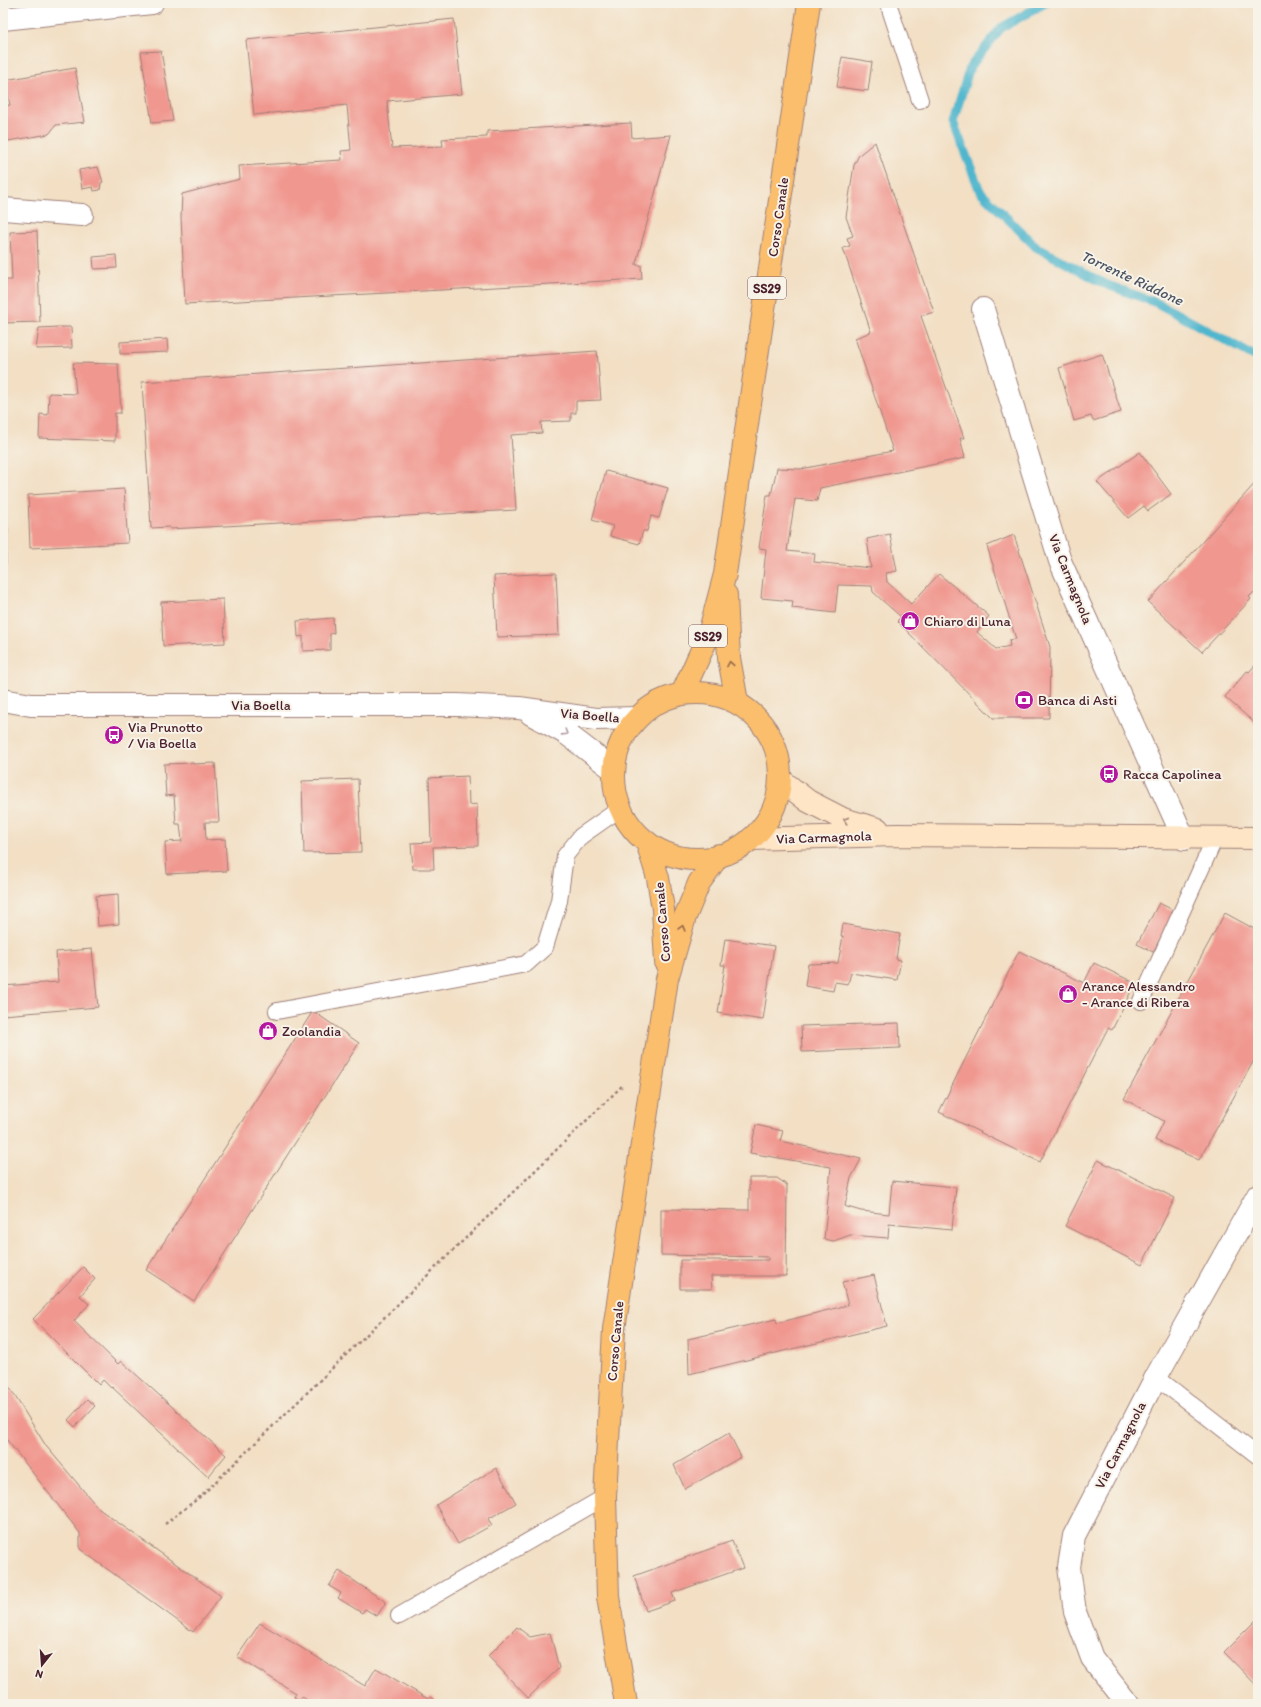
<svg xmlns="http://www.w3.org/2000/svg" width="1261" height="1707" viewBox="0 0 1261 1707" font-family="Itim,sans-serif">
<rect width="100%" height="100%" fill="#f7f3e8"/>
<filter id="ink" filterUnits="userSpaceOnUse"><feTurbulence type="fractalNoise" baseFrequency=".025" numOctaves="2"/><feDisplacementMap in="SourceGraphic" scale="8" xChannelSelector="R" yChannelSelector="G"/><feConvolveMatrix kernelMatrix="1 2 1 2 8 2 1 2 1" color-interpolation-filters="sRGB"/></filter>
<filter id="wash" filterUnits="userSpaceOnUse"><feTurbulence type="fractalNoise" baseFrequency=".012" numOctaves="4" result="noise"/><feDisplacementMap in="SourceGraphic" scale="16" xChannelSelector="R" yChannelSelector="G"/><feGaussianBlur stdDeviation="0.9" result="paint"/><feColorMatrix in="noise" values="0 0 0 0 0 0 0 0 0 0 0 0 0 0 0 0 0 1.4 0 .05"/><feComposite in="paint" operator="in"/></filter>
<g filter="url(#wash)">
<rect width="100%" height="100%" fill="#f2dfc4"/>
<g fill="none" stroke-linecap="round" stroke-linejoin="round">
<path stroke="#4fb6cd" stroke-width="9" d="M1045,3L1001,28L970,67L953,122L980,191L1036,247L1105,284L1157,303L1258,358"/>
</g>
<g id="blocks">
<path fill="#f09890" d="M454,19L462,94L387,101L392,148L443,146L442,139L487,137V131L631,123L632,138L671,135L636,263V265H641L642,279L185,304L181,217L182,194L240,179L239,166L342,160L341,151L351,150L347,105L254,115L246,40Z
M161,51L173,121L152,123L141,52Z
M842,57L872,62L868,91L837,87Z
M75,68L85,122L56,125L49,134L8,141L3,106L10,105L5,80Z
M875,142L934,312L921,316L964,438H960L965,458L820,488L817,501L795,499L787,551L815,554L814,562L871,568L867,539L890,534L897,571L886,573L887,582L911,604L939,574L989,616L977,632L996,649L1010,646L1009,640L1016,639L987,546L1014,535L1050,647L1049,718H993L897,621L901,617L873,592L872,586L838,585L835,613L792,608L793,601L761,598L766,549L759,548L767,495H771L777,468L801,469L893,451L855,338L871,332L843,248L850,246L847,238L853,236L846,217L854,165L859,155Z
M98,167L103,182L101,183L100,190L94,191L93,187L82,189L79,170Z
M37,231L40,322L3,323V280H12L10,232Z
M116,255L117,268L94,269L93,257Z
M59,327H71L72,348L36,349L39,328Z
M167,339L168,352L120,354V342Z
M597,351L601,400L576,401V413H571V421L541,422L542,433L511,435L516,510L170,529L169,527L151,528L142,382Z
M1102,354L1121,412L1093,421L1091,416L1074,421L1059,368Z
M73,363L118,364L121,413H115V441L39,438L40,414L48,415L49,393L76,394Z
M1140,452L1171,494L1148,511L1144,506L1128,518L1097,482Z
M606,471L668,488L659,518L651,516L647,531H643L639,544L610,536L613,526L592,520Z
M1258,480V588L1249,597L1251,599L1202,652L1148,602Z
M124,489L128,543L30,548L28,495Z
M3,497H5L6,564H3Z
M556,573L559,635L497,637L494,576Z
M223,599L225,643L163,646L161,602Z
M333,618L334,633L330,634V650L303,651V636L298,637L297,621Z
M1258,662V726L1225,697L1247,671L1249,672Z
M193,763V764L215,763L219,822H205L206,840L225,839L227,871L167,874L165,842L182,841L180,824H176L174,795L166,796L164,764Z
M468,776L469,805L477,804L478,846L433,847L434,869H413L411,843L431,842L429,778Z
M358,779L361,852L304,853L302,781Z
M118,894L119,924L98,926L96,896Z
M1159,903L1175,911L1153,952L1137,944Z
M1225,913L1258,931V1053L1199,1160L1155,1140L1164,1121L1124,1099Z
M843,924L900,934L896,959L901,960L897,980L851,973L848,984L835,982L833,991L805,986L808,964L838,963L843,936H841Z
M725,939L774,946L763,1020L718,1013L725,965H721Z
M92,949L98,1007L3,1015V986L58,982L56,952Z
M1019,951L1084,983L1094,963L1135,983L1112,1030L1108,1028L1040,1162L939,1112Z
M313,1011L359,1043L194,1301L146,1270Z
M899,1023L900,1048L802,1052L801,1026Z
M756,1125L783,1131L780,1141L861,1159L851,1178L845,1206L847,1207L861,1211L889,1214L892,1181L956,1187L952,1230L889,1224L888,1238L850,1235L834,1241L824,1239L831,1167L750,1153Z
M1098,1160L1175,1198L1142,1265L1065,1226Z
M749,1178H777L787,1185L786,1276H711L712,1289H680V1260H768V1257L661,1255V1209L749,1210Z
M83,1267L95,1279L80,1296L89,1304L74,1321L118,1364L121,1361L226,1455L208,1477L112,1387L111,1388L103,1380L99,1385L33,1319Z
M874,1275L887,1326L689,1374L688,1339L776,1319L777,1323L848,1305L842,1282Z
M3,1377L46,1446L99,1509L221,1596L193,1632L80,1549V1533L3,1435Z
M87,1399L95,1406L75,1427L68,1420Z
M729,1433L741,1457L685,1489L674,1465Z
M496,1468L516,1503L488,1519L492,1525L458,1544L436,1505Z
M732,1541L743,1568L672,1593L675,1601L646,1611L634,1576Z
M339,1571L386,1602L377,1616L365,1609L362,1613L338,1598L341,1593L329,1586Z
M1258,1618V1687L1224,1652Z
M260,1623L365,1686L376,1668L428,1699L431,1697L440,1704H313L301,1696L299,1700L294,1697L296,1693L237,1657Z
M517,1627L530,1637L550,1633L559,1668L528,1698L488,1656Z"/>
</g>
</g>
<g filter="url(#ink)">
<use href="#blocks" fill-opacity="0" stroke="#9e7f78" stroke-width="1"/>
<g fill="none" stroke-linecap="round" stroke-linejoin="round">
<defs>
<path id="service" d="M888,3L920,100
M1141,1001L1215,838
M277,1011L526,964L545,947L559,901L565,856L581,836L621,808
M1156,1377L1258,1456
M399,1616L605,1497"/>
<path id="minor" d="M3,19L152,3
M3,209L82,215
M983,309L1060,561L1184,839
M3,700L31,705H457L519,708L596,719L637,718
M531,714L567,734L614,770
M1128,1704L1092,1658L1075,1612L1069,1567L1074,1536L1156,1377L1258,1195"/>
<path id="secondary" d="M781,780L808,801L843,819L878,829
M751,839L897,835L1258,838"/>
<path id="primary" d="M726,595L729,658L737,702
M614 776a83 83 0 1 1 166 0a83 83 0 1 1-166 0Z
M682,694L709,634L725,574L809,3
M647,842L658,878L663,909L666,962
M626,1704L608,1597L605,1497L614,1329L667,979L685,917L699,883L719,855"/>
</defs>
<use href="#service" stroke="#9e7f78" stroke-width="18"/>
<use href="#minor" stroke="#9e7f78" stroke-width="24"/>
<use href="#secondary" stroke="#9e7f78" stroke-width="24"/>
<use href="#primary" stroke="#9e7f78" stroke-width="24"/>
<path stroke="#9e7f78" stroke-width="2.5" stroke-dasharray="3 3" stroke-linecap="butt" d="M165,1524L201,1496L623,1085"/>
<use href="#service" stroke="#fff" stroke-width="16"/>
<use href="#minor" stroke="#fff" stroke-width="22"/>
<use href="#secondary" stroke="#fde5c5" stroke-width="22"/>
<use href="#primary" stroke="#fabe6d" stroke-width="22"/>
</g>
<defs><path id="oneway-chevron" d="M-2-3.5L2.5 0L-2 3.5" fill="none" stroke-width="1.6" stroke-linecap="round" stroke-linejoin="round"/></defs>
<g stroke="#996749">
<use href="#oneway-chevron" transform="translate(730 664) rotate(-100)"/>
<use href="#oneway-chevron" transform="translate(682 928) rotate(-74)"/>
</g>
<use stroke="#ae9aa0" href="#oneway-chevron" transform="translate(565 733) rotate(32)"/>
<use stroke="#a48278" href="#oneway-chevron" transform="translate(846 820) rotate(-161)"/>
</g>
<defs>
<symbol id="shop-disc" viewBox="-11 -11 22 22"><circle r="9.5" fill="#b5179e" stroke="#f7f3e8"/><path d="M-5-2.5h2.3a2.7 3.5 0 0 1 5.4 0H5L5.5 6h-11ZM-1.5-2.5h3a1.5 2.3 0 0 0-3 0Z" fill="#fff"/></symbol>
<symbol id="bank-disc" viewBox="-11 -11 22 22"><circle r="9.5" fill="#b5179e" stroke="#f7f3e8"/><path d="M-6-4H6V4H-6ZM0-2.3a2.3 2.3 0 1 0 0 4.6a2.3 2.3 0 1 0 0-4.6Z" fill="#fff"/></symbol>
<symbol id="bus-disc" viewBox="-11 -11 22 22"><circle r="9.5" fill="#b5179e" stroke="#f7f3e8"/><path d="M-5-6H5V4H4V6H2V4H-2V6H-4V4H-5ZM-3.5-4V0h7V-4ZM-3.5 1.2v1.5H-2V1.2ZM2 1.2v1.5H3.5V1.2Z" fill="#fff"/></symbol>
</defs>
<g fill-rule="evenodd">
<use href="#shop-disc" x="899" y="610" width="22" height="22"/>
<use href="#bank-disc" x="1013" y="689" width="22" height="22"/>
<use href="#bus-disc" x="103" y="724" width="22" height="22"/>
<use href="#bus-disc" x="1098" y="763" width="22" height="22"/>
<use href="#shop-disc" x="1057" y="983" width="22" height="22"/>
<use href="#shop-disc" x="257" y="1020" width="22" height="22"/>
</g>
<g text-anchor="middle" stroke-width="4" stroke-linejoin="round" paint-order="stroke">
<g fill="#f7f3e8" stroke="#7e5f64" stroke-width="1">
<rect x="748" y="277" width="38" height="22" rx="3"/>
<rect x="689" y="625" width="38" height="22" rx="3"/>
</g>
<g font-size="13" font-weight="bold" fill="#4a1f2b">
<text x="767" y="293">SS29</text>
<text x="708" y="641">SS29</text>
</g>
<g font-size="14" fill="#4a1f2b" stroke="#f7f3e8">
<text transform="translate(778 217) rotate(-82)" y="5">Corso Canale</text>
<text transform="translate(1071 579) rotate(68)" y="5">Via Carmagnola</text>
<text x="261" y="710">Via Boella</text>
<text transform="translate(590 715) rotate(5)" y="5">Via Boella</text>
<text transform="translate(824 837) rotate(-2)" y="5">Via Carmagnola</text>
<text transform="translate(662 922) rotate(-95)" y="5">Corso Canale</text>
<text transform="translate(615 1341) rotate(-85)" y="5">Corso Canale</text>
<text transform="translate(1120 1445) rotate(-63)" y="5">Via Carmagnola</text>
</g>
<g font-size="14" fill="#4a1f2b" stroke="#f7f3e8" text-anchor="start">
<text x="924" y="626">Chiaro di Luna</text>
<text x="1038" y="705">Banca di Asti</text>
<text x="128" y="732">Via Prunotto<tspan x="128" dy="16">/ Via Boella</tspan></text>
<text x="1123" y="779">Racca Capolinea</text>
<text x="1082" y="991">Arance Alessandro<tspan x="1082" dy="16">- Arance di Ribera</tspan></text>
<text x="282" y="1036">Zoolandia</text>
</g>
<g font-size="15" font-style="italic" fill="#4c5464" stroke="#f7f3e8">
<text transform="translate(1132 278) rotate(25)" y="5">Torrente Riddone</text>
</g>
</g>
<rect width="1261" height="1707" fill="none" stroke="#f7f3e8" stroke-width="16"/>
<g transform="translate(42 1665) rotate(197)" stroke="#f7f3e8" stroke-width="3" paint-order="stroke">
<path d="M0-3L7 15L0 10L-7 15Z" fill="#4a1f2b"/>
<text y="-6" font-size="11" font-weight="bold" text-anchor="middle" fill="#4a1f2b">N</text>
</g>
</svg>
